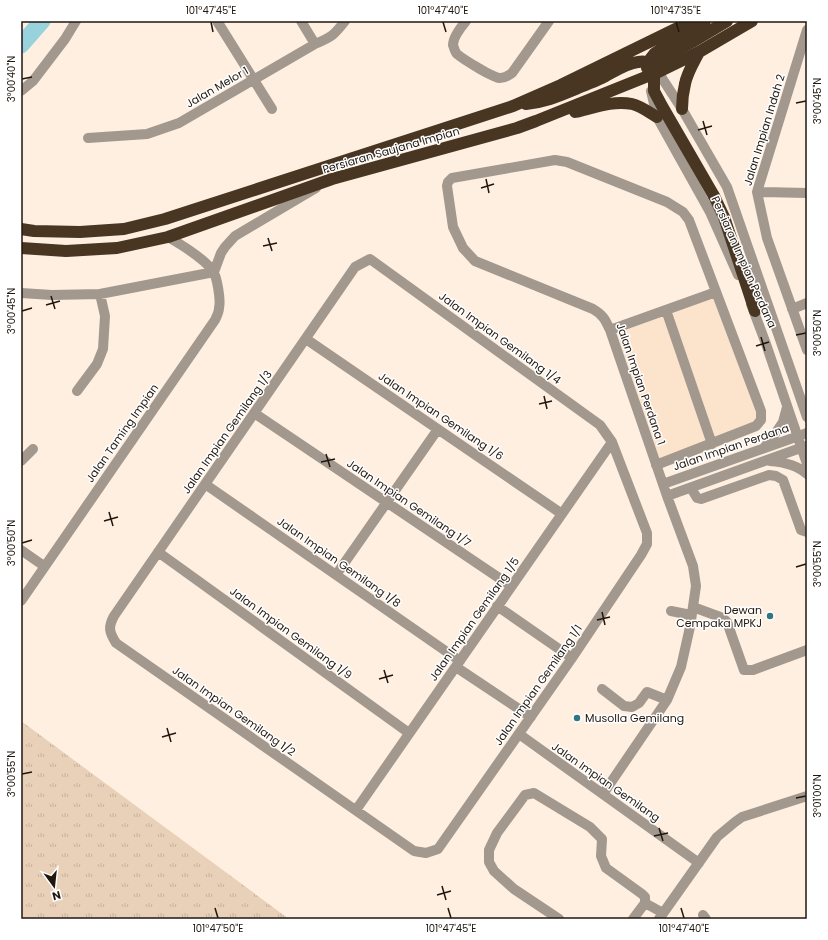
<svg xmlns="http://www.w3.org/2000/svg" width="828" height="940" viewBox="0 0 828 940" font-family="Poppins,sans-serif">
<defs>
<pattern id="grass-tufts" width="24" height="20" patternUnits="userSpaceOnUse"><rect width="24" height="20" fill="#e9d0b8"/><path d="M3 7l-1-3M5 7V3M7 7l1-3M15 17l-1-3M17 17v-4M19 17l1-3" fill="none" stroke="#c8b29d"/></pattern>
</defs>
<rect width="100%" height="100%" fill="#feefe0"/>
<path fill="#fce4cc" d="M714,296L756,411V418L752,425L659,460L613,331Z"/>
<path fill="url(#grass-tufts)" d="M21,721L289,919H21Z"/>
<g fill="none" stroke-linecap="round" stroke-linejoin="round">
<path stroke="#98d2dc" stroke-width="17" d="M21,45L42,21"/>
<path stroke="#a2988e" stroke-width="10" d="M217,21L272,109
M301,21L315,44
M466,21C461,27 453,37 453,45C454,48 455,52 457,54C463,59 493,78 500,78C505,78 508,76 512,73L549,21
M807,30L757,192L767,238L807,350
M658,72L682,109L727,187L807,417
M21,91L33,81L65,39L76,21
M651,91L657,117L710,212L738,275
M88,138L147,134L179,123L315,44C332,37 334,35 345,21
M757,192L807,193
M370,259L600,425L612,442L647,533V544L641,555L572,658L438,849L426,853L414,851L116,643C109,632 108,627 114,616L355,267Z
M214,272L221,253L225,247L235,236L316,188
M21,293L52,295L100,294L214,272
M751,304L766,344L807,464
M792,309L807,303
M666,310L712,444
M610,330L716,292
M306,339L562,514
M77,391L97,364L103,349L105,316L100,294
M254,413L511,586
M764,448L773,437L783,422L787,407
M21,461L33,449
M770,461C784,462 797,465 807,474
M205,484L460,661
M663,484L807,433
M691,488L697,498L701,499L769,475L776,476L783,480L801,530L807,532
M667,496L806,446
M21,550L44,566
M158,552L409,733
M336,575L438,429
M21,601L215,320C217,316 219,312 219,308C221,300 217,277 213,271C204,259 182,245 168,237
M497,606L572,658
M693,607L723,618L727,622L744,670H753L807,650
M671,611L691,615
M456,667L531,717
M602,689L624,706L632,707L639,703L647,692L667,700
M519,734L699,863
M603,794L667,700L681,667L690,627L696,586L693,566L667,496L610,330C605,319 603,315 593,309L475,261L463,248L453,227L447,186L448,182L452,178L555,160L567,162L667,202L683,212L689,220L761,411V420L756,426L656,465
M356,810L612,442
M645,903L663,913
M703,915L706,919
M559,919L514,889L494,871L489,862V850L497,833L525,795L534,793L590,827L602,839L601,856L606,868L642,894L645,897V903L633,919
M659,919L717,837L735,822L742,817L807,796"/>
<path stroke="#493622" stroke-width="12" d="M647,68L648,62L655,53L704,23L705,21
M526,104C546,102 559,96 576,89C585,85 593,82 602,78C612,73 626,63 638,62C648,60 653,64 658,72
M682,109C682,101 683,92 685,84C687,73 694,62 699,52
M575,112C593,108 613,100 632,104C641,106 650,113 657,117
M714,196L724,217L755,311
M21,229L34,231L80,232L124,229L165,219L513,106L561,85L692,21
M21,248L66,251L117,248L168,237L332,179L517,128L536,121L658,72L699,52L752,21"/>
<path stroke="#493622" stroke-width="12" d="M714,196L662,106L654,91V77L658,64L668,55L692,42L727,21"/>
</g>
<path fill="none" stroke="#20170f" stroke-width="1.5" d="M211,22L213,32M443,22L446,32M676,22L679,32M22,79L32,77M796,103L806,101M703,121L707,135M698,130L712,126M486,179L489,193M481,188L494,184M268,238L272,251M263,246L277,243M51,296L55,309M46,305L60,301M22,311L32,308M796,335L806,333M761,337L765,351M756,346L769,342M544,396L547,409M539,404L552,401M326,454L330,467M321,462L335,459M109,512L113,526M104,521L118,517M22,543L32,540M796,567L806,564M602,612L605,625M597,620L610,617M384,670L388,683M379,679L393,675M167,728L171,742M162,737L176,733M22,774L32,772M796,798L806,796M659,828L663,841M654,836L668,833M442,886L446,900M437,895L451,891M215,908L218,918M448,908L451,918M681,908L684,918"/>
<g fill="#2e7681" stroke="#fff" stroke-width="1.5">
<circle cx="770" cy="616" r="4"/>
<circle cx="577" cy="718" r="4"/>
</g>
<g text-anchor="middle" stroke-width="3" stroke-linejoin="round" paint-order="stroke">
<g font-size="11" fill="#20170f" stroke="#fff">
<text transform="translate(217 87) rotate(-30)" y="4">Jalan Melor 1</text>
<text transform="translate(764 130) rotate(-73)" y="4">Jalan Impian Indah 2</text>
<text transform="translate(391 150) rotate(-16)" y="4">Persiaran Saujana Impian</text>
<text transform="translate(744 262) rotate(66)" y="4">Persiaran Impian Perdana</text>
<text transform="translate(500 338) rotate(36)" y="4">Jalan Impian Gemilang 1/4</text>
<text transform="translate(641 384) rotate(71)" y="4">Jalan Impian Perdana 1</text>
<text transform="translate(441 416) rotate(34)" y="4">Jalan Impian Gemilang 1/6</text>
<text transform="translate(227 432) rotate(-55)" y="4">Jalan Impian Gemilang 1/3</text>
<text transform="translate(122 433) rotate(-55)" y="4">Jalan Taming Impian</text>
<text transform="translate(731 447) rotate(-19)" y="4">Jalan Impian Perdana</text>
<text transform="translate(409 503) rotate(34)" y="4">Jalan Impian Gemilang 1/7</text>
<text transform="translate(339 562) rotate(35)" y="4">Jalan Impian Gemilang 1/8</text>
<text transform="translate(474 619) rotate(-55)" y="4">Jalan Impian Gemilang 1/5</text>
<text transform="translate(291 633) rotate(36)" y="4">Jalan Impian Gemilang 1/9</text>
<text transform="translate(538 685) rotate(-55)" y="4">Jalan Impian Gemilang 1/1</text>
<text transform="translate(234 711) rotate(35)" y="4">Jalan Impian Gemilang 1/2</text>
<text transform="translate(606 782) rotate(35)" y="4">Jalan Impian Gemilang</text>
</g>
<g font-size="11" fill="#20170f" stroke="#fff" text-anchor="end">
<text x="762" y="614">Dewan<tspan x="762" dy="13">Cempaka MPKJ</tspan></text>
<text x="585" y="722" text-anchor="start">Musolla Gemilang</text>
</g>
</g>
<rect width="828" height="940" fill="none" stroke="#ffffff" stroke-width="44"/>
<g transform="translate(54 886) rotate(165)" stroke="#ffffff" stroke-width="3" paint-order="stroke">
<path d="M0-3L7 15L0 10L-7 15Z" fill="#20170f"/>
<text y="-6" font-size="11" font-weight="bold" text-anchor="middle" fill="#20170f">N</text>
</g>
<rect x="22" y="22" width="784" height="896" fill="none" stroke="#20170f" stroke-width="1.5"/>
<g font-size="10" text-anchor="middle" fill="#20170f">
<text x="211" y="14">101°47'45"E</text>
<text x="443" y="14">101°47'40"E</text>
<text x="676" y="14">101°47'35"E</text>
<text transform="translate(11 79) rotate(-90)" y="4">3°00'40"N</text>
<text transform="translate(817 101) rotate(-90)" y="4">3°00'45"N</text>
<text transform="translate(11 311) rotate(-90)" y="4">3°00'45"N</text>
<text transform="translate(817 333) rotate(-90)" y="4">3°00'50"N</text>
<text transform="translate(11 543) rotate(-90)" y="4">3°00'50"N</text>
<text transform="translate(817 564) rotate(-90)" y="4">3°00'55"N</text>
<text transform="translate(11 774) rotate(-90)" y="4">3°00'55"N</text>
<text transform="translate(817 796) rotate(-90)" y="4">3°01'00"N</text>
<text x="218" y="932">101°47'50"E</text>
<text x="451" y="932">101°47'45"E</text>
<text x="684" y="932">101°47'40"E</text>
</g>
</svg>
